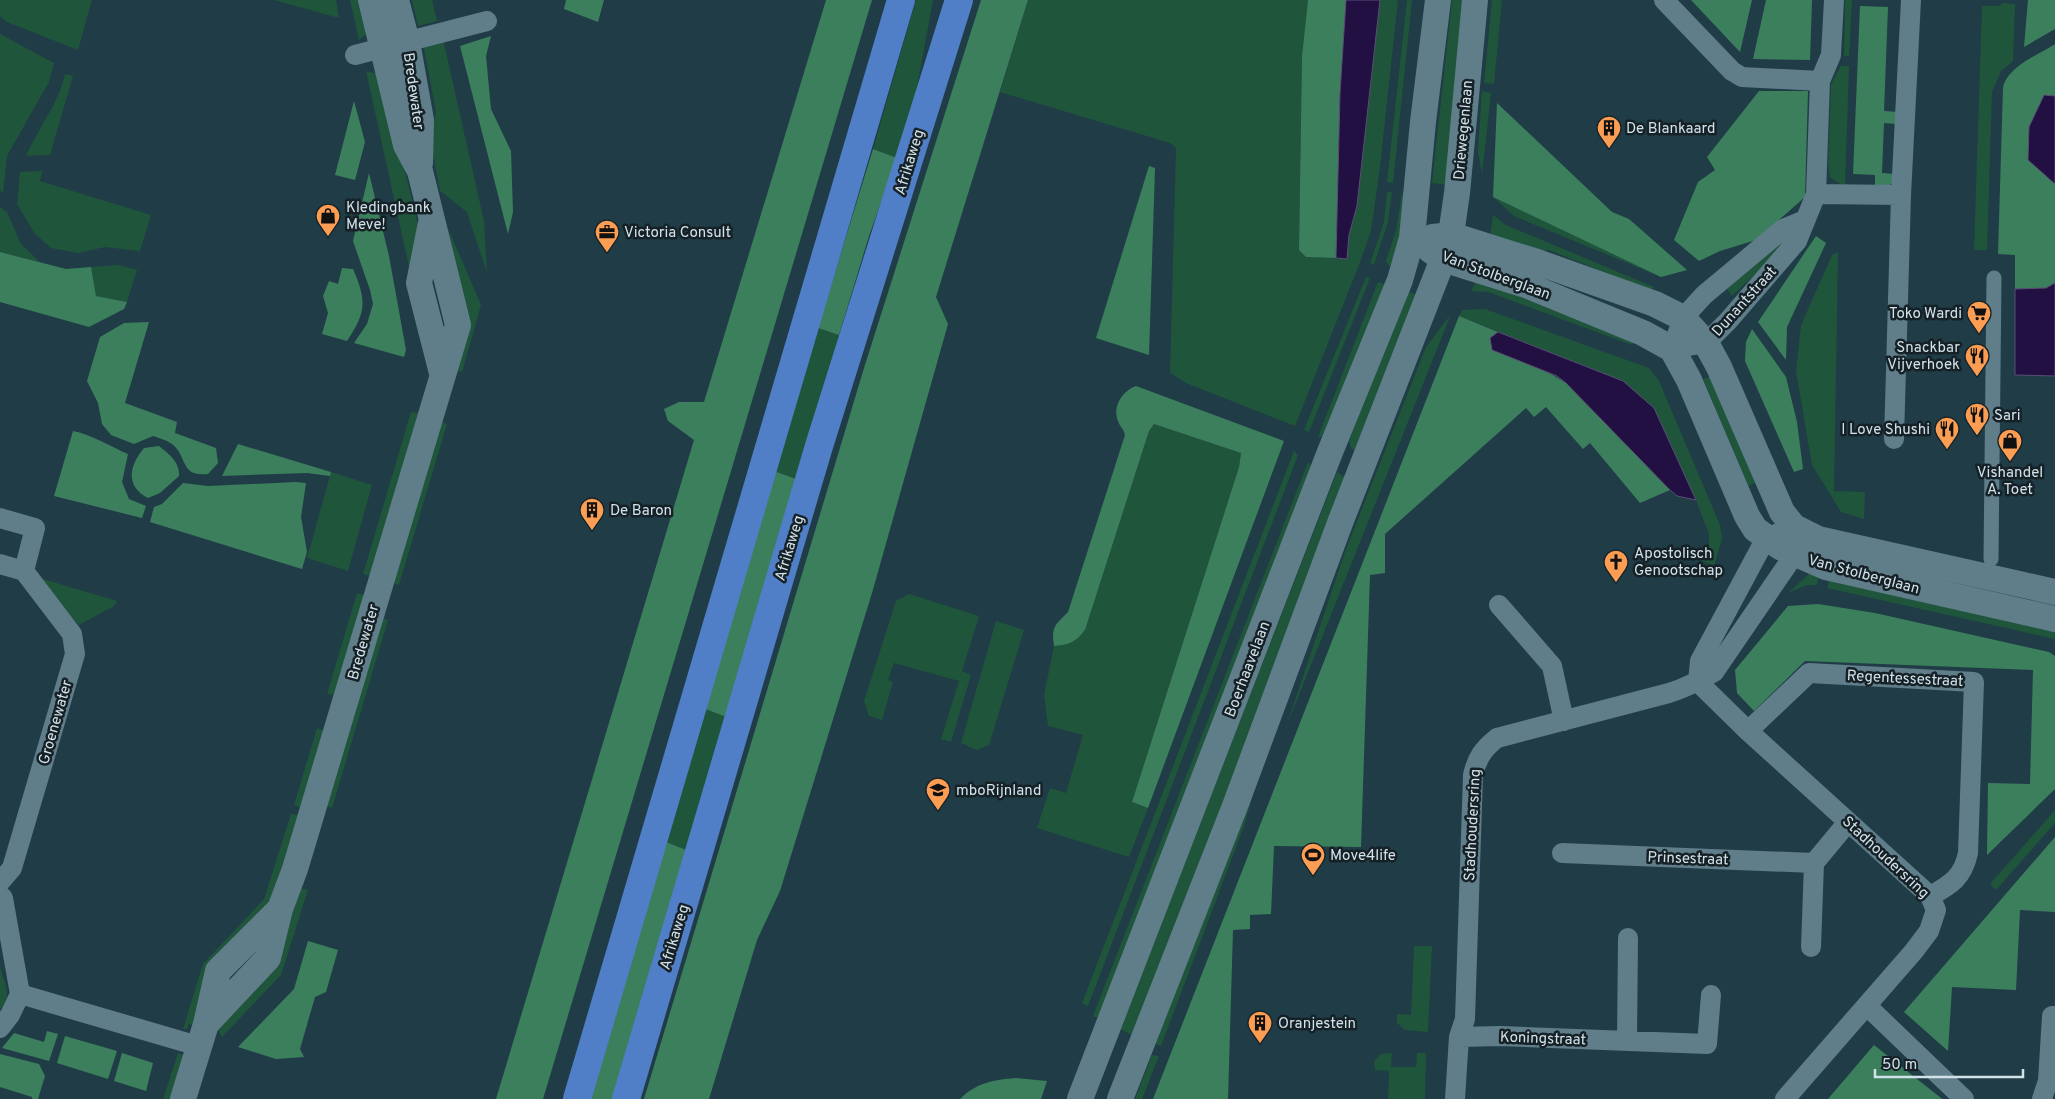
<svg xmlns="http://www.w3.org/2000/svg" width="2055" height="1099" viewBox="0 0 2055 1099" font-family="Overpass,sans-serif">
<rect width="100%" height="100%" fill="#203c47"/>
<path fill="#1f553b" d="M0,0H92L78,50L7,22L0,16Z
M274,0H336L339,18Z
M350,0H363L371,30L359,40Z
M412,0H432L437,21L418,26Z
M916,0H933L913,110L897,158L873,149Z
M1028,0H1308L1302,56L1299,250L1306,257L1347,259L1349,235L1357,206L1380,0H1398L1380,167L1371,231L1359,265L1295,426L1186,383L1170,373L1176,148L1170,143L1000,92Z
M1407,0H1412L1393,183L1387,182Z
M1452,0H1467L1449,185L1432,183Z
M1492,0H1502L1494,84L1484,83Z
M1845,0H1852L1849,56H1844Z
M2002,3L2015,4L2013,61L2001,71L1992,92L1987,250H1974L1982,6H2000Z
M0,34L54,63L49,82L7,156L3,193L0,190Z
M443,39L484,221L487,273L467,212L440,191L430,140L436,112L423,43Z
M1841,66H1849L1845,187L1830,177L1828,165L1831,84Z
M366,71L381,75L419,228L411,276Z
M65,74L73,76L50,155L26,156C38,129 59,102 65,74Z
M1482,91L1491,93L1482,174L1478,151Z
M42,171L40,181L151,215L140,251L105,247L78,253L51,248L35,234L17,204L20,172Z
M1387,192H1392L1388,222L1374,265L1370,263L1384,222Z
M1402,193L1410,194L1396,269L1389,266L1386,261L1396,231Z
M1493,197L1661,277L1514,216Z
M0,207L7,212L21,244L40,262L0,252Z
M1493,215L1506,225L1654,287L1651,291L1549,250L1531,253L1490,237Z
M448,228L481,305L462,372L453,370L466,319Z
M1789,232L1794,238L1732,296L1727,289Z
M1838,252L1834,491L1865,492L1864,519L1841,512L1812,465L1796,371L1801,325L1832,255Z
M119,265L137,270L127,302L96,296L91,267Z
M1366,277L1370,278L1309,432L1304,430Z
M1479,277L1635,340L1632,345L1488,292L1471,291Z
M1378,282L1390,286L1325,437H1318Z
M1406,291L1420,296L1356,451L1351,448L1349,441Z
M1485,309L1649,368L1659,381L1720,525L1722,539L1714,566L1695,558L1709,552V534L1696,500L1623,381L1459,316L1462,310Z
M1451,314L1285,730L1346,549L1426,347Z
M818,328L839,335L796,479L774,471Z
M1713,376L1759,481L1748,486L1703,379Z
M411,412L418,413L371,576L363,574Z
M437,421L447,424L399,585L390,582Z
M1154,424L1241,453L1239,467L1132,802L1148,808L1129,857L1037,828L1050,788L1066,793L1083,735L1048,726L1044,695L1054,646C1069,645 1076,642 1085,630L1149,431Z
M1294,451L1298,455L1088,1006L1082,1003Z
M1308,462L1313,468L1100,1019L1093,1016Z
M331,472L372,485L348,571L307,558Z
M1337,472L1350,481L1134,1036L1120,1029Z
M1812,571L1819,572L1817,585H1807L1788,593Z
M1831,574L2055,625V639L1827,588Z
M33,576L117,601L114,606L79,625Z
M357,593L367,596L336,695L327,694Z
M909,594L979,616L962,671L971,675L951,742L941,739L959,681L894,663L888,680L893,682L882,720L869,716L864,701L896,601Z
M379,617L388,620L332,808L324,805Z
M996,621L1024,630L989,745L977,750L961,743Z
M703,708L726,717L686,850L664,841Z
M317,728L325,731L302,808L294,805Z
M1254,791L1244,826L1161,1046L1155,1044Z
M2055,810V823L1996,890L1990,884Z
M291,814L300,815L273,908L195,1025L189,1024L187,1029H183L203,964L264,899Z
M299,888L308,890L281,975L222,1037L216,1026Z
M1414,946H1432L1428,1032L1405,1030L1397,1023V1014L1411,1015Z
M0,964C2,984 15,991 0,1010Z
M178,1053L186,1056L173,1099H163Z
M1392,1053L1391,1067H1416L1417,1053H1426L1425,1099H1388L1389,1071L1375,1070L1374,1061L1381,1054Z
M1152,1055L1159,1056L1142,1099H1135Z"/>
<path fill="#3c7f5d" d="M566,0H604L598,22L564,9Z
M826,0H872L543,1099H496L694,440L668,421L664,409L679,402H704Z
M981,0H1028L936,297L948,324L872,593L780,891L757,940L709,1099H644L864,368Z
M1308,0H1346L1340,93L1336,258L1306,257L1299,250L1302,56Z
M1691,0H1752L1740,52Z
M1766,0H1812L1810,60L1753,59Z
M2028,0H2055V29L2024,47Z
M1860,6L1888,7L1884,111L1899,112L1898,124L1884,123L1882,173L1896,174L1893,183L1883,189H1875V175L1853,174Z
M491,36L486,56L491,109L511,151L513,212L508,234L460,46Z
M2055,44V96L2044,95L2029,127L2028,160L2055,184V283L2046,288L2015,289V255L1998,254L2003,88C2007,67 2038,55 2055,44Z
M1759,91H1808L1805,197L1756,240L1720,251L1699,261L1674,240L1698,182L1715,170L1707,157Z
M354,101L365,142L355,180L335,175Z
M1497,103L1612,212L1629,219L1687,270L1661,277L1493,197Z
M873,149L897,158L869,236L839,335L818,328Z
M1149,166L1155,168L1149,355L1096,338Z
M369,173L389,256L406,350L404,357L354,343L367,324L373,304L370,290L353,241Z
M1816,236L1826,243L1787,327L1786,360L1758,322Z
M0,252L66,269L91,267L96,296L127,302L124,309L89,327L0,302Z
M342,268L353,269C367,301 366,313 347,341L322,334L328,313L323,296L329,281L338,284Z
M1459,316L1498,332L1490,338L1566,383L1670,490L1640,503L1590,443L1583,449L1546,407L1534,417L1526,408L1385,534V573L1370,575L1361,847L1274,846L1271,914L1250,915V929L1233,930L1228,1099H1153Z
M149,322L125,403L177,422L175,433L216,448L218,463L208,474C179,477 188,456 172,444C166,440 159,438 153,436L134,444L111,435L102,424L98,403L87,381L100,337L124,323Z
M1752,329L1786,377L1797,422L1803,469L1794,472L1745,361L1746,342Z
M1136,386L1284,441L1148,808L1132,802L1239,467L1241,453L1154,424L1149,431L1085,630C1076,642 1069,645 1054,646C1051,627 1055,625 1068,612L1125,435C1124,429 1120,427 1118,421C1112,407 1122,391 1136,386Z
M73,431C93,435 109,446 128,454L122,482L129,499L146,506L142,518L54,496Z
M238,444L331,472L330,476L307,473L222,476Z
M159,446C169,454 180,462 179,476L160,493L148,498C125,486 129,466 144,448Z
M774,471L796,479L726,717L703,708Z
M296,482L306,483L301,517L307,552L302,569L150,522L154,507L162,504L183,483L208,486Z
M1818,604L1875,613L2049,652L2055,656V789L1987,855L1988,783L2030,784L2033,670L1805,661L1754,711L1737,693L1735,670L1788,606Z
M2055,837V912L2020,910L2016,990L1952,987L1948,1051L1904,1012Z
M664,841L686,850L614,1099H588Z
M308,941L338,950L326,992L315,997L300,1049L304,1057L276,1059L238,1047L294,989Z
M47,1031L58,1034L49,1061L2,1048L14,1033L44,1042Z
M65,1036L117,1051L108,1079L57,1063Z
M1874,1045L1941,1098L1943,1099H1828Z
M122,1053L153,1063L146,1091L114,1081Z
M0,1054L39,1064L45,1076L38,1099H32V1097L0,1087Z
M1015,1078L1047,1081L1041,1099H960C976,1083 993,1080 1015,1078Z"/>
<path fill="#231042" stroke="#584f74" d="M1346,0H1380L1357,206L1349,235L1347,259L1336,258L1340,93Z
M2044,95L2055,96V184L2028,160L2029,127Z
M2055,283V376L2015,375V289L2046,288Z
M1498,332L1623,381L1654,408L1696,500L1677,496L1670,490L1566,383L1557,376L1492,350L1490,338Z"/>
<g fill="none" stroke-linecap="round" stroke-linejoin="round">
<path stroke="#607d8a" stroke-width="15" d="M1991,559L1994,278"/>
<path stroke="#607d8a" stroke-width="20" d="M1664,0L1732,71L1742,77L1820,81
M355,55L487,21
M1816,194L1901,195
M1672,349L1706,343L1728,321L1797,241L1816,194L1820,81L1831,55L1834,0
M1672,349L1683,318L1704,295L1783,229L1805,220
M1894,439L1901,195L1911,0
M0,518L35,528L24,571
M0,564L24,571L72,634L75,654L12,868L0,882
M1499,605L1552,666L1564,721
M1698,682L1748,731L1930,896L1936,910L1929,931L1914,951L1785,1099
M1748,731L1809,673L1974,682L1968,853C1963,877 1951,885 1930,896
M1562,853L1814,863L1848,822
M0,895L3,898L20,994
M1811,947L1814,863
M20,994L198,1046
M1867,1006L1964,1099
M0,1028L10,1015L20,994
M1459,1037L1500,1036L1707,1044L1711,995
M1627,1041L1628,938
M1455,1099L1459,1037L1465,1019L1473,775C1477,758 1483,749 1497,738L1669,693C1685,688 1699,681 1714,672L1794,555V527L1766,538L1700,661L1698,682
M2042,1099L2048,1081L2052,1016H2055"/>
<path stroke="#607d8a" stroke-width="26" d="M396,0L407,42L421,120L420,163
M431,223L419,283L442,373
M1433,237L1451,235L1537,262L1655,304L1683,318L1706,343L1719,367L1782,512L1794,527L1818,539L2055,592
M1430,250L1443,259L1526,285L1643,333L1672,349L1689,380L1747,516L1755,529L1780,547L1826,567L2055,619
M206,1024L268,958L280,909L295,869L339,722L458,325L420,171L406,145L371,0
M183,1099L206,1024L218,971L280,909
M1080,1099L1330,452L1400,280L1412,238L1423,122L1438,0
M1120,1099L1235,806L1340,523L1443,259L1451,235L1457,193L1475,0"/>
<path stroke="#507fc8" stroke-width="28" d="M577,1099L901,0
M626,1099L819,446L959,0"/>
</g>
<defs>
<symbol id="building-pin" viewBox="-11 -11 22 30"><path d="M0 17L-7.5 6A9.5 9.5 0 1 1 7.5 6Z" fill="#fc9d54" stroke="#152126"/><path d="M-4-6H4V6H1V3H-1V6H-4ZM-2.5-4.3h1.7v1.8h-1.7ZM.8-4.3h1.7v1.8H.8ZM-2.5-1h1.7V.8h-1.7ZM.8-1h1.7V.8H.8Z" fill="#111"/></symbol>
<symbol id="shop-pin" viewBox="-11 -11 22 30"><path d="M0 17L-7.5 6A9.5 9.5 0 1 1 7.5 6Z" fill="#fc9d54" stroke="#152126"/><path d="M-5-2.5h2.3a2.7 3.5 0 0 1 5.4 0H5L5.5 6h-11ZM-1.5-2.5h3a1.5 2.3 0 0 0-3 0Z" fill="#111"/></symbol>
<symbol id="office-pin" viewBox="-11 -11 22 30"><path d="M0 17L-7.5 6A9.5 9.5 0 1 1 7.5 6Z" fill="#fc9d54" stroke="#152126"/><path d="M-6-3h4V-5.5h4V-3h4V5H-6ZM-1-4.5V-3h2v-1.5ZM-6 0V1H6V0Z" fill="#111"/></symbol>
<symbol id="supermarket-pin" viewBox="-11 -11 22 30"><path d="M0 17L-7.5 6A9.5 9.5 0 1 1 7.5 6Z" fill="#fc9d54" stroke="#152126"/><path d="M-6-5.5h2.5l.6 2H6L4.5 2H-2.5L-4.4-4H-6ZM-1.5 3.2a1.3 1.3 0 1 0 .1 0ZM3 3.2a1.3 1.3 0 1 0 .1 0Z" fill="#111"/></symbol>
<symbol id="restaurant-pin" viewBox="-11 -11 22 30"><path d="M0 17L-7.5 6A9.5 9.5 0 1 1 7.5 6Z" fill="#fc9d54" stroke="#152126"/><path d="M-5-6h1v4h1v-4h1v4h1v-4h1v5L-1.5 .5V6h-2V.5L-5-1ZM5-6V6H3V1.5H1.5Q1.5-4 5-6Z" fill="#111"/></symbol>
<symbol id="church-pin" viewBox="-11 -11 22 30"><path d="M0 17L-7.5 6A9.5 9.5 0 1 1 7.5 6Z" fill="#fc9d54" stroke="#152126"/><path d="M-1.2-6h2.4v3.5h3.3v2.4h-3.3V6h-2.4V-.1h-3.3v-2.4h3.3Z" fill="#111"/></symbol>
<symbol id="university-pin" viewBox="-11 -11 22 30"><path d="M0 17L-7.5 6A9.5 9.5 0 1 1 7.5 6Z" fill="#fc9d54" stroke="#152126"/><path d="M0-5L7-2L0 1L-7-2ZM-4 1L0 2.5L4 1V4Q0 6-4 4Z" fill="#111"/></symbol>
<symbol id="stadium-pin" viewBox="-11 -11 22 30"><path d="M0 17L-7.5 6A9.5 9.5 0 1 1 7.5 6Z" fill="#fc9d54" stroke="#152126"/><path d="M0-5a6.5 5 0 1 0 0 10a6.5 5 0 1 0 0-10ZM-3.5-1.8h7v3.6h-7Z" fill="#111"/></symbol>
</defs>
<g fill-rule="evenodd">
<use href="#building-pin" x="1595" y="114" width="28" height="38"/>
<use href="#shop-pin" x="314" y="202" width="28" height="38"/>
<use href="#office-pin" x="593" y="218" width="28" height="38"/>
<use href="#supermarket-pin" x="1965" y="299" width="28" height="38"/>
<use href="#restaurant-pin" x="1963" y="342" width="28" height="38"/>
<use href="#restaurant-pin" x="1963" y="401" width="28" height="38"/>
<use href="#restaurant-pin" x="1933" y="415" width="28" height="38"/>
<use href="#shop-pin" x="1996" y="427" width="28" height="38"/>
<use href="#building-pin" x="578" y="496" width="28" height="38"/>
<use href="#church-pin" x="1602" y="548" width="28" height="38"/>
<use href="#university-pin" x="924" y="776" width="28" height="38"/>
<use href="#stadium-pin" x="1299" y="841" width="28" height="38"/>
<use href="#building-pin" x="1246" y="1009" width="28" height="38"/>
</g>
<g text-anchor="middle" stroke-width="5" stroke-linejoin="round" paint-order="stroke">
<g font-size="15" fill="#d2e2e9" stroke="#152126">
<text transform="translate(414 91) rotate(82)" y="5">Bredewater</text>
<text transform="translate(1463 130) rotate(-85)" y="5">Driewegenlaan</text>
<text transform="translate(909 162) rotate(-73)" y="5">Afrikaweg</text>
<text transform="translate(1496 275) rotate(20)" y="5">Van Stolberglaan</text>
<text transform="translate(1744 301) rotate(-48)" y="5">Dunantstraat</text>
<text transform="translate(789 548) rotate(-73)" y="5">Afrikaweg</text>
<text transform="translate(1864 574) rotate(15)" y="5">Van Stolberglaan</text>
<text transform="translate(363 642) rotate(-74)" y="5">Bredewater</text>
<text transform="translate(1247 669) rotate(-69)" y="5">Boerhaavelaan</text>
<text transform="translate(1905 678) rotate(3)" y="5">Regentessestraat</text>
<text transform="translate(55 722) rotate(-74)" y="5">Groenewater</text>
<text transform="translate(1472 825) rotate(-87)" y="5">Stadhoudersring</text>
<text transform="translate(1886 857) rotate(43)" y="5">Stadhoudersring</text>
<text transform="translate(1688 858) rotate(2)" y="5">Prinsestraat</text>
<text transform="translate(674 937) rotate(-73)" y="5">Afrikaweg</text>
<text transform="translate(1543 1038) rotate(2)" y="5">Koningstraat</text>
</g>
<g font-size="15" fill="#d2e2e9" stroke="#152126" text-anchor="start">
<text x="1626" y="133">De Blankaard</text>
<text x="346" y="212">Kledingbank<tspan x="346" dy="17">Meve!</tspan></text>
<text x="624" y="237">Victoria Consult</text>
<text x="1962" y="318" text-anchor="end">Toko Wardi</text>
<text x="1960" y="352" text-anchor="end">Snackbar<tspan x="1960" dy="17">Vijverhoek</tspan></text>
<text x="1994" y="420">Sari</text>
<text x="1930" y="434" text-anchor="end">I Love Shushi</text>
<text x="2010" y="477" text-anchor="middle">Vishandel<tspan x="2010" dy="17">A. Toet</tspan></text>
<text x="610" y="515">De Baron</text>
<text x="1634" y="558">Apostolisch<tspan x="1634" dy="17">Genootschap</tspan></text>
<text x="956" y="795">mboRijnland</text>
<text x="1330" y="860">Move4life</text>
<text x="1278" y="1028">Oranjestein</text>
</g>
</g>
<path d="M1875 1069v8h148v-8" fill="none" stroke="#d2e2e9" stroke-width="2.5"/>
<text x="1882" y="1069" font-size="15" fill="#d2e2e9" stroke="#152126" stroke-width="4" paint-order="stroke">50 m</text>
</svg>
